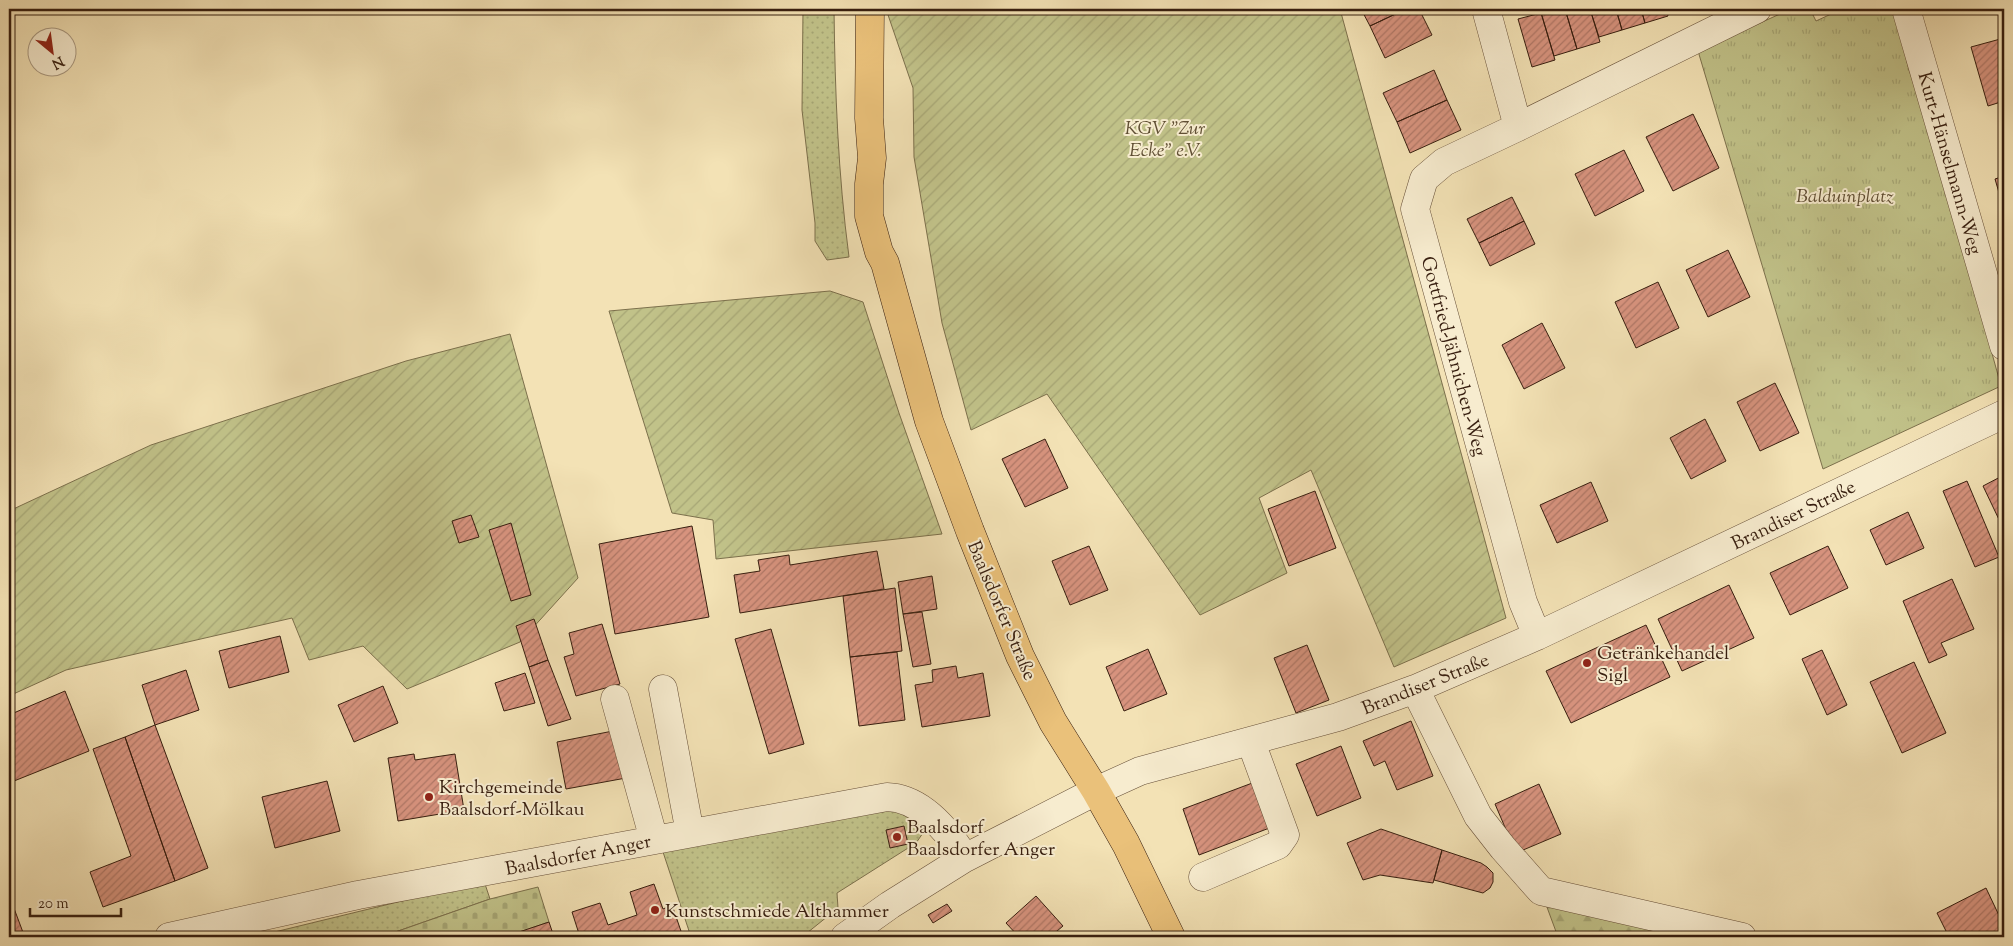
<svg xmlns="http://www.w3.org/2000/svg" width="2013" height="946" viewBox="0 0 2013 946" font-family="'Sorts Mill Goudy',serif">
<defs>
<pattern id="grass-dots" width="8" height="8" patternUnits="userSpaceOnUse" patternTransform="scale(1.25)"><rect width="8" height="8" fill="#c1c289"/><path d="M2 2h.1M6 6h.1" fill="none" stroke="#a6a675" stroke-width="1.8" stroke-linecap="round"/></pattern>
<pattern id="forest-firs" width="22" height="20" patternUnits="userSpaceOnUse" patternTransform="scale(1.25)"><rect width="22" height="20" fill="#c1c289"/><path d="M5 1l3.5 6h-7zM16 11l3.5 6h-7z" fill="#a6a675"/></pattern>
<pattern id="cemetery-stones" width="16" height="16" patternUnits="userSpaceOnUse" patternTransform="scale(1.25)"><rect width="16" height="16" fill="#c1c289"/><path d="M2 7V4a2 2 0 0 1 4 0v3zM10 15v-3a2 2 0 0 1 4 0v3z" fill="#a6a675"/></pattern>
<pattern id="park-tufts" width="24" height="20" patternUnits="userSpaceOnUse" patternTransform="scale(1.25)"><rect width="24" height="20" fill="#c1c289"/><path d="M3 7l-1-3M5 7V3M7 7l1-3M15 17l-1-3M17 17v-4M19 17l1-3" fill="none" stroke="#a6a675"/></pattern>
<pattern id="garden-furrows" width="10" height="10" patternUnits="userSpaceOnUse" patternTransform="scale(1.25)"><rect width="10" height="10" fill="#c1c289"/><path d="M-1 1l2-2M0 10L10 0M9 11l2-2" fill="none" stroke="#a6a675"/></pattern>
<pattern id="building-hatch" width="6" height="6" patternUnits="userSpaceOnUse" patternTransform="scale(1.25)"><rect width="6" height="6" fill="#d7937e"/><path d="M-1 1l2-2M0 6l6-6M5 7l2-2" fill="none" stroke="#af7766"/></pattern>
</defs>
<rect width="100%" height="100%" fill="#f3e2b5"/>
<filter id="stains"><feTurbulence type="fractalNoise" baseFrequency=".004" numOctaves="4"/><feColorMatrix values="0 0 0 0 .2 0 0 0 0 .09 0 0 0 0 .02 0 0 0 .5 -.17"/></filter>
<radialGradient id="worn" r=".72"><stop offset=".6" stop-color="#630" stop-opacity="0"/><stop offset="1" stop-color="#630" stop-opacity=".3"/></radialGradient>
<path fill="url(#grass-dots)" stroke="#7c704c" d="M803,9H834C835,92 838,174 849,257L827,260L815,241V223L802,110Z
M891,809L913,814L923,833L916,843L837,893L838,908L802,937H691L663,852Z
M484,881L490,899L381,937H254Z"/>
<path fill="url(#forest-firs)" stroke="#7c704c" d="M1541,891L1698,937H1558Z"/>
<path fill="url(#cemetery-stones)" stroke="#7c704c" d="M538,887L549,922L514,934V937H381L490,899Z"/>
<path fill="url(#park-tufts)" stroke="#7c704c" d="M1791,9H1810L1816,21L1842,9H1894L1908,66L1940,165L2001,386L1823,469L1698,51Z"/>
<path fill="url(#garden-furrows)" stroke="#7c704c" d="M886,9H1340L1506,618L1394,667L1311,470L1259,498L1287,573L1200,615L1047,394L971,430L942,323L914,157L913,88Z
M830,291L863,302L899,413L942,534L716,559L713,520L672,513L609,311Z
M510,334L578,578L520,642L407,689L363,646L309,660L292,618L66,670L9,696V511L151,445L406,361Z"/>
<path fill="url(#building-hatch)" stroke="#371e0f" d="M1361,9H1406L1370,26Z
M1406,9H1419L1432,35L1385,58L1370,26Z
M1540,9H1565L1577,49L1554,56Z
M1565,9H1590L1600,42L1577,49Z
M1590,9H1616L1622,30L1599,37Z
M1616,9H1641L1645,23L1622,30Z
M1641,9H1666L1668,16L1645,23Z
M1541,13L1555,60L1532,67L1518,19Z
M2004,38V101L1988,106L1971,47Z
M1434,70L1447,100L1397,122L1383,93Z
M1447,100L1461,130L1410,153L1397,122Z
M1693,114L1719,168L1673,191L1646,137Z
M1624,150L1644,191L1595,216L1575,174Z
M2004,176V203H2002L1995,179Z
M1512,197L1524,221L1479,243L1467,219Z
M1524,221L1535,244L1490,266L1479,243Z
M1728,250L1750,297L1708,317L1686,270Z
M1658,282L1679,328L1636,348L1615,302Z
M1542,323L1565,368L1524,389L1502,345Z
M1775,383L1799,433L1760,451L1737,402Z
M1705,419L1726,461L1691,479L1670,438Z
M1045,439L1068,488L1025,507L1002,459Z
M2004,475V530L1983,486Z
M1967,481L1999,557L1975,567L1943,491Z
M1591,482L1608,521L1557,543L1540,505Z
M1315,491L1336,548L1289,566L1268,509Z
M1908,512L1924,548L1886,565L1870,530Z
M471,515L479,537L459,543L452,521Z
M511,523L531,595L511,601L489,530Z
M692,526L709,617L615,634L599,544Z
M1089,546L1108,590L1070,605L1052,561Z
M1828,546L1848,588L1790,615L1770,573Z
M877,551L884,589L740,613L734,575L760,571L758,560L789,555L790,565Z
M932,576L937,609L903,614L898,582Z
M1952,579L1974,629L1941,643L1947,655L1929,663L1903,601Z
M1729,585L1754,638L1682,671L1658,619Z
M895,588L902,651L850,657L843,596Z
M922,612L931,664L913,667L903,614Z
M534,619L548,660L529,667L516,626Z
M602,624L620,684L576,696L564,657L574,654L569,633Z
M1646,625L1670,677L1571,723L1546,671Z
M771,629L804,744L769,754L735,639Z
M280,636L289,672L229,688L219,651Z
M1307,645L1329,700L1296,713L1274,658Z
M1148,649L1167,694L1124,711L1106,667Z
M1822,650L1847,705L1827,715L1802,659Z
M897,652L905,720L859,726L850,657Z
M548,660L571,719L548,726L529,667Z
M1914,662L1946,733L1902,753L1870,682Z
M956,666L958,678L983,673L990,716L922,727L915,685L933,682L932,670Z
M186,670L199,710L155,725L142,685Z
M525,673L535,703L504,711L495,683Z
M383,686L398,723L354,742L338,705Z
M65,691L89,751L9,783V715Z
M1411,721L1433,776L1397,790L1385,761L1374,766L1363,741Z
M155,725L208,868L175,881L125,737Z
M618,730L626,778L566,789L557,742Z
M125,737L175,881L103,907L90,872L131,856L93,749Z
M1341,746L1361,798L1317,816L1296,764Z
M414,754L415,760L455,754L464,810L398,821L388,758Z
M327,781L340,831L275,848L262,797Z
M1255,782L1272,827L1199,855L1183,809Z
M1539,784L1561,834L1516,853L1495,804Z
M904,826L908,844L890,848L886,830Z
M1381,829L1442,850L1433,883L1380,875L1363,880L1347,843Z
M1442,850L1481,863L1487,867L1493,873V882L1490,888L1483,893L1434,880Z
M654,884L663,909L672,905L683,937H580L572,912L600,903L608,925L637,915L630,892Z
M1986,888L2004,926V937H1949L1937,913Z
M9,895L24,935L19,937H9Z
M1036,896L1063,926L1050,937H1019L1006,923Z
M947,904L952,911L933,923L928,915Z
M549,922L554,937H514L513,934Z"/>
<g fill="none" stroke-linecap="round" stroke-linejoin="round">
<defs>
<path id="minor" d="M1486,9L1518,127
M1906,9L2004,346
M1537,636L1523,602L1415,209L1424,179L1444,162L1518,127L1757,9
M663,689L690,833
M1415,689L1478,816L1503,848L1541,891L1742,937
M615,699L654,840
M1203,877L1278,845L1285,835L1251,742
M169,937L358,895L887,797C921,798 948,831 965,858
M845,937L890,905L965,858L1096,791L1140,771L1338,717L1415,689L1537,636L2004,414"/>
<path id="major" d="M870,9L869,118L872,158L869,184V216L879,252L885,263L929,421L970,531L1020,656L1053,722L1096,791L1126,844L1171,937"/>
</defs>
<use href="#minor" stroke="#664f38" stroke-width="29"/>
<use href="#major" stroke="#371e0f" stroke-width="29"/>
<use href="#minor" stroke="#f7eccf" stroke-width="28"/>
<use href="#major" stroke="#eac17a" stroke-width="28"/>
</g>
<g fill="#8f2418" stroke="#f7eccf" stroke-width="2">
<circle cx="1587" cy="663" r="5"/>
<circle cx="429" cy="797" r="5"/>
<circle cx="897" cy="837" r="5"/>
<circle cx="655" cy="910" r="5"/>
</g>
<g text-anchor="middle" stroke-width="4" stroke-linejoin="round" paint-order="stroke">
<g font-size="19" font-style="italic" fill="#604f34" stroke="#f7eccf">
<text x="1165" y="134">KGV "Zur<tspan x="1165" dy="22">Ecke" e.V.</tspan></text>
<text x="1845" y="202">Balduinplatz</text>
</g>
<g font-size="19" fill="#371e0f" stroke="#f7eccf">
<text transform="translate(1951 163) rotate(74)" y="7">Kurt-Hänselmann-Weg</text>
<text transform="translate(1455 356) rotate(75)" y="7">Gottfried-Jähnichen-Weg</text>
<text transform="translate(1793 514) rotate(-26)" y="7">Brandiser Straße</text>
<text transform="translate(1003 610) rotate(67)" y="7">Baalsdorfer Straße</text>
<text transform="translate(1425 683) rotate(-22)" y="7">Brandiser Straße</text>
<text transform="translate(578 854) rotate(-11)" y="7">Baalsdorfer Anger</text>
</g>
<g font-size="19" fill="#371e0f" stroke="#f7eccf" text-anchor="start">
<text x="1597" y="659">Getränkehandel<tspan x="1597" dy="22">Sigl</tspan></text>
<text x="439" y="793">Kirchgemeinde<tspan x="439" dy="22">Baalsdorf-Mölkau</tspan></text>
<text x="907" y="833">Baalsdorf<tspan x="907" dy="22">Baalsdorfer Anger</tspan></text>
<text x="665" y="917">Kunstschmiede Althammer</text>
</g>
</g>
<rect width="2013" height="946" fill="none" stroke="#f3e2b5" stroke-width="30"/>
<rect x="10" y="10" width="1993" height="926" fill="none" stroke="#371e0f" stroke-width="2.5"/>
<rect x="15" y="15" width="1983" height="916" fill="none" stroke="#371e0f"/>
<g transform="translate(52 52) rotate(151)"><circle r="24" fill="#f7eccf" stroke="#aa9a82"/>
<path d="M0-4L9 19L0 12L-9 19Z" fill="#8f2418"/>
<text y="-8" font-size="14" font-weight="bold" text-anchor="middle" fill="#371e0f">N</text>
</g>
<path d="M30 908v8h91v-8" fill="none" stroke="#371e0f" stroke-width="2.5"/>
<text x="38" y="908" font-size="15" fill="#371e0f" stroke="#f7eccf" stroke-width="4" paint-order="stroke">20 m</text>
<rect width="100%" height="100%" filter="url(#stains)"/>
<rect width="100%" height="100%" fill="url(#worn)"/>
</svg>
